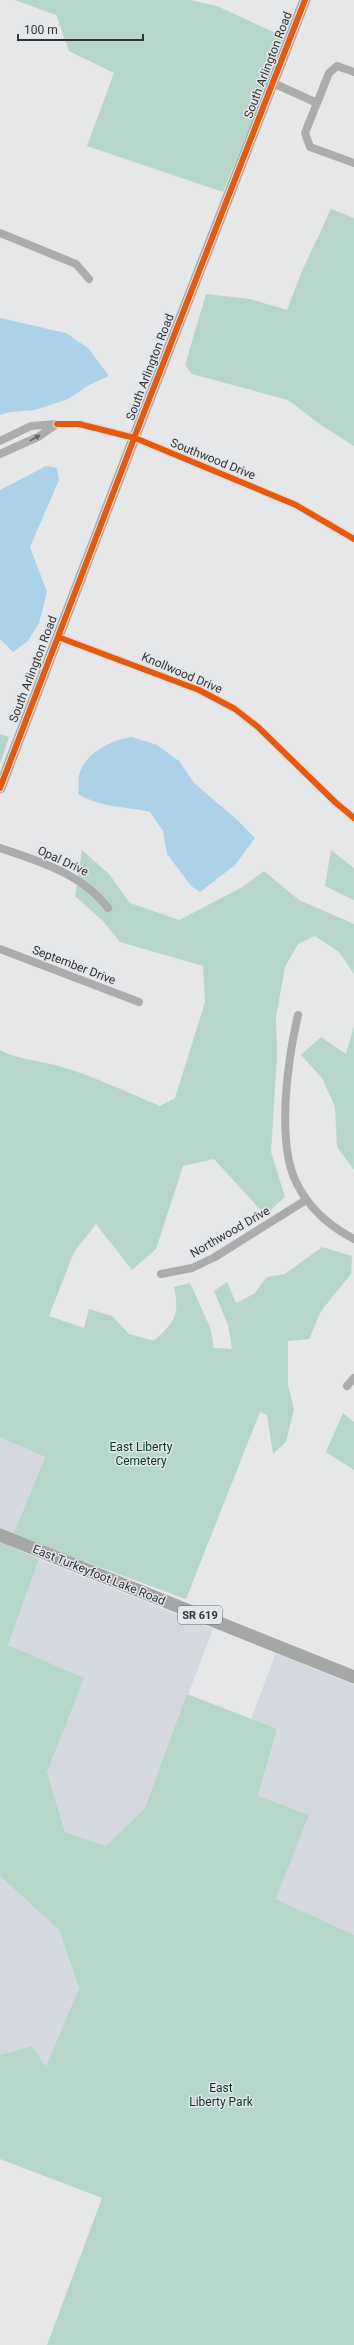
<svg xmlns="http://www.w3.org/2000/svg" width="354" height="2345" viewBox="0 0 354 2345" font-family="Roboto,sans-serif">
<rect width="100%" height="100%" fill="#e5e7e9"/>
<path fill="#d4d8df" d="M0,1437L45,1457L13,1535L0,1530Z
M39,1559L213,1629L145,1808L106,1846L65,1832L47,1772L83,1678L8,1645Z
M276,1653L354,1685V1935L276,1899L309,1815L258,1797L277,1729L251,1719Z
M0,1876L59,1930L89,2018L56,2083L32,2046L0,2055Z"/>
<path fill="#b6d6c9" d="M15,0H191L217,6L286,38L223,192L87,146L114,73L69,51L56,15Z
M331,209L354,218V446L321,425L288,400L192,374L185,365L206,294L250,299L287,310L302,271Z
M0,734L9,737L0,764Z
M82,850L109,874L130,903L179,920L241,888L264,871L299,900L354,924V974L339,952L315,936L298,944L285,967L276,1017L277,1057L271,1152L285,1197L265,1215L214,1159L183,1166L156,1249L132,1270L96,1224L74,1252L49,1316L84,1328L89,1309L112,1316L129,1334L154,1341C175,1321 180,1316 174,1287L190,1283L210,1327L214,1348L232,1349L228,1325L214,1291L227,1282L236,1303L254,1294L267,1277L285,1274L322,1247L352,1256L351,1274L321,1311L309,1339L288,1341V1385L294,1410L286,1442L273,1454L267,1415L260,1412L186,1599L13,1535L45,1457L0,1437V1050C20,1061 41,1060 62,1067C96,1077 128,1093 160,1106L175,1098L205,1002L203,966L120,942L103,921L75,896Z
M331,850L354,868V900L325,886Z
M354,1026V1170L337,1147L335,1107L322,1078L301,1055L321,1037L346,1054Z
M343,1413L354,1422V1470L326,1452Z
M0,1542L39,1559L8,1645L84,1678L47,1772L65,1832L106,1846L145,1808L187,1694L277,1729L258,1796L309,1815L276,1899L354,1935V2345H47L102,2198L0,2159V2055L32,2046L46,2067L79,1988L59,1930L0,1876Z"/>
<path fill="#acd2e8" d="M0,318L66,333L88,348L109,376L89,385L68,399L35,410L10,412L0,415Z
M46,466L57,468L59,480L30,547L47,592L39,623L28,641L13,652L0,639V490Z
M132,737L157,745L179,761L194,783L235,818L255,838L235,865L200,892L191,886L167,854L163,831L150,812C125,806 101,808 78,794C79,788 78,781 79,775C85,753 111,740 132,737Z"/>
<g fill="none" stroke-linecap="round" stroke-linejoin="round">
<path stroke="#acacad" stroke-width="8" d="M354,72L337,66L329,73L305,133L310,147L354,163
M273,83L317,103
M0,233L76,264L89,279
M57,424H79L135,438L296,505L354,539
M0,441L31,426L57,424L38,437L0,454
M58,637L199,690L235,709L258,727L335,802L354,818
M0,848C39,861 82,874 108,908
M0,949L139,1002
M298,1015C288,1058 276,1140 296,1182C308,1207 329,1226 354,1239
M161,1274L192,1268L215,1257L306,1200
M347,1386L354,1378"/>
<path stroke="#abacac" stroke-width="11" d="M0,788L143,415L305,0"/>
<path stroke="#a5a6a6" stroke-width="13" d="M0,1535L354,1677"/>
<defs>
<path id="cycleway" d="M57,424H79L135,438L296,505L354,539
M58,637L199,690L235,709L258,727L335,802L354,818
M0,788L143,415L305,0"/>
</defs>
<use href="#cycleway" stroke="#e3e6eb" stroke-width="8"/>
<use href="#cycleway" stroke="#e8590c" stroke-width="6"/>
</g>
<defs><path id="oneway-solid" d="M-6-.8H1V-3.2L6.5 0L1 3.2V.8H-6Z"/></defs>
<use fill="#636466" href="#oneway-solid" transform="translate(35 438) rotate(-29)"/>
<g text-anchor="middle" stroke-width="3" stroke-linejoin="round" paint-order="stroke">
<rect fill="#e3e6eb" stroke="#68696c" stroke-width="1" x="178" y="1606" width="44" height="18" rx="3"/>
<g font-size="11" font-weight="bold" fill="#333436">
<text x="200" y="1619">SR 619</text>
</g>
<g font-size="12" fill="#333436" stroke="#e3e6eb">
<text transform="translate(268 65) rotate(-69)" y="4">South Arlington Road</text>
<text transform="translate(150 367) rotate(-69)" y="4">South Arlington Road</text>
<text transform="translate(213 459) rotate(22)" y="4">Southwood Drive</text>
<text transform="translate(33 669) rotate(-69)" y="4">South Arlington Road</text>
<text transform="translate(182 673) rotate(23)" y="4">Knollwood Drive</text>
<text transform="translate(63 861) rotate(25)" y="4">Opal Drive</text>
<text transform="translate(74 965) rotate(21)" y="4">September Drive</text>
<text transform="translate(230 1232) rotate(-30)" y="4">Northwood Drive</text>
<text transform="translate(99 1575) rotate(22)" y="4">East Turkeyfoot Lake Road</text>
</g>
<g font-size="12" fill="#063826" stroke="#e3e6eb">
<text x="141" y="1451">East Liberty<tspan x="141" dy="14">Cemetery</tspan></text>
<text x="221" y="2092">East<tspan x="221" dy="14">Liberty Park</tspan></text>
</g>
</g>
<path d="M18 34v6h125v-6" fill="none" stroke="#333436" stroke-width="2"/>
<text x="24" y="34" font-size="12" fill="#333436" stroke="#e3e6eb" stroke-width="3" paint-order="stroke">100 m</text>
</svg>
